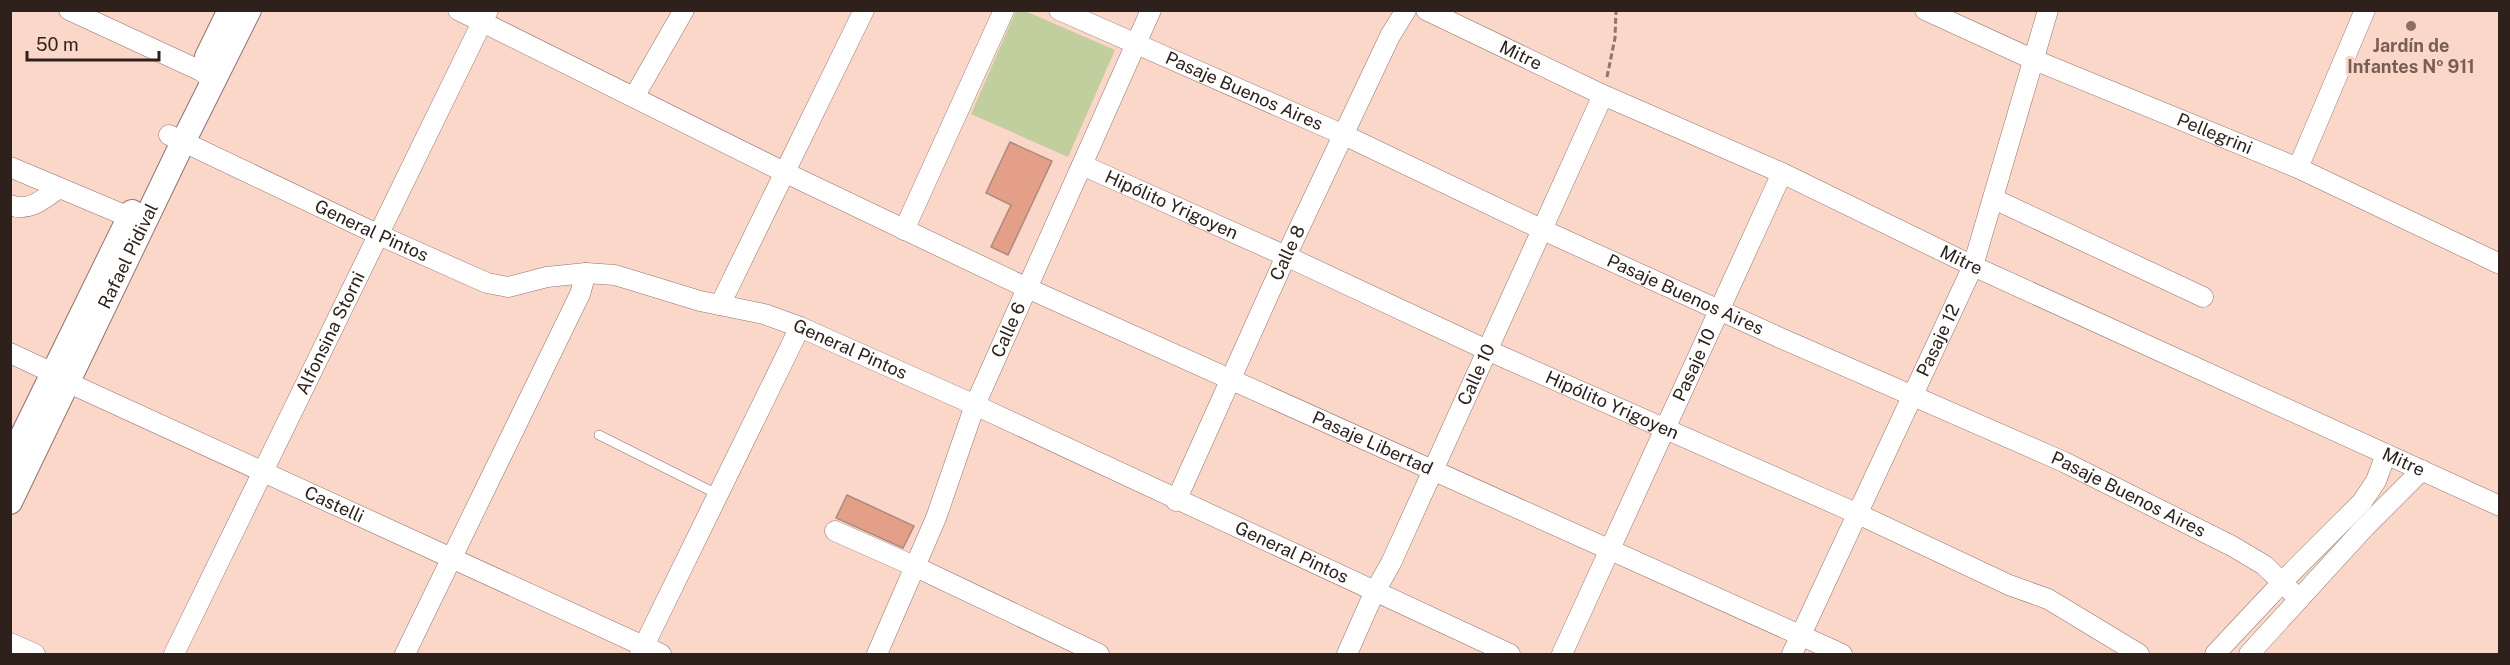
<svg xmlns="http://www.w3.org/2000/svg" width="2510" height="665" viewBox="0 0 2510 665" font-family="'Public Sans',sans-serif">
<rect width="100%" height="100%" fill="#fbd7ca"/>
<path fill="#c0cf9d" d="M1016,11H1025L1115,50L1068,157L971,114Z"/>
<path fill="#e39f87" stroke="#ab8b7f" stroke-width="1.5" d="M1010,142L1052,161L1008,255L991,247L1011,205L986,193Z
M847,495L914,526L903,548L836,518Z"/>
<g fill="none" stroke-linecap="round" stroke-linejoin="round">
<defs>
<path id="service" d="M599,435L719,495"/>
<g id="minor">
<path d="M69,10L201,71L214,81"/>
<path id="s1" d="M458,10L784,172L1027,288L1842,654"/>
<path id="s2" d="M1059,10L1344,135L1543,230L1776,336L2064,462L2232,546L2264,565L2299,599"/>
<path id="s3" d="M1426,10L1603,95L1782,173L1973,266L2500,506"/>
<path id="s4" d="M1925,10L2032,59L2298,168L2500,264"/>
<path d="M634,97L684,10"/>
<path id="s5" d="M169,135L379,235L487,283L508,287L547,277L586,273L615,275L700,301L764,314L800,327L975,405L1510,654"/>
<path id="s6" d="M1082,165L1286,256L1487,350L1858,514L2009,585L2048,599L2139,654"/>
<path d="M10,167L129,217"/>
<path d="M2298,168L2365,10"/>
<path d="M1994,199L2203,297"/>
<path d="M10,205C29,213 45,198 59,188"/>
<path d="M904,230L1004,10"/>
<path d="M720,305L864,10"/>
<path id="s7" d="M10,353L53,373L69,383L661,654"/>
<path id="s8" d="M1176,501L1286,256L1390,36L1406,10"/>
<path d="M835,531L916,567L1099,654"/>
<path d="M10,643L35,654"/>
<path id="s9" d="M174,654L488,10"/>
<path d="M405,654L580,294L586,273"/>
<path d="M640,654L800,327"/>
<path id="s10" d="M877,654L936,518L975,405L1151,10"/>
<path id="s11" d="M1347,654L1374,593L1391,563L1603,95"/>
<path id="s12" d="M1562,654L1782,173"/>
<path id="s13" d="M1792,654L1973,266L2048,10"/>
<path d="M2215,654L2290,574L2362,502L2376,481L2386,454"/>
<path d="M2249,654L2365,527L2422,470"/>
</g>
<g id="tertiary">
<path d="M207,57L230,10"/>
<path d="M10,461L132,212"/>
<path id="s14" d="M10,502L183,142L249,10"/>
</g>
</defs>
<use href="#service" stroke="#947469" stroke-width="10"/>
<use href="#minor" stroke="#947469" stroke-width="21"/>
<use href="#tertiary" stroke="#947469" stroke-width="26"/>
<path stroke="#8e766d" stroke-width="3" stroke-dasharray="6 3" stroke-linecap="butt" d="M1607,77L1615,38L1616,10"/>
<use href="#service" stroke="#fff" stroke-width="9"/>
<use href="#minor" stroke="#fff" stroke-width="20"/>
<use href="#tertiary" stroke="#fff" stroke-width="24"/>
</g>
<circle fill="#8d6e63" stroke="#fbd7ca" stroke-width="2" cx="2411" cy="26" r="6"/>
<g text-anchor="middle" stroke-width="6" stroke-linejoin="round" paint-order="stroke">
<g font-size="18" font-weight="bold" fill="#785e54" stroke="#fbd7ca">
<text x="2411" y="52">Jardín de<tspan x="2411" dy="21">Infantes Nº 911</tspan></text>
</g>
<g font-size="18" fill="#2e211c" stroke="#fbd7ca">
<text dy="6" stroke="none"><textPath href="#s3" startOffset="105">Mitre</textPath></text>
<text dy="6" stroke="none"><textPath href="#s2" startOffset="202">Pasaje Buenos Aires</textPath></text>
<text dy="6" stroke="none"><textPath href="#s4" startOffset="315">Pellegrini</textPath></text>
<text dy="6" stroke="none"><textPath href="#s6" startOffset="98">Hipólito Yrigoyen</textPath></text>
<text dy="6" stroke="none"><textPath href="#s5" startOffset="224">General Pintos</textPath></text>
<text dy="6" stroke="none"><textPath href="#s8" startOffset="272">Calle 8</textPath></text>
<text dy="6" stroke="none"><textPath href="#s14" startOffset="273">Rafael Pidival</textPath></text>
<text dy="6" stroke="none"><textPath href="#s3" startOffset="591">Mitre</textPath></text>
<text dy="6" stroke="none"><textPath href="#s2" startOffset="688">Pasaje Buenos Aires</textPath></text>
<text dy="6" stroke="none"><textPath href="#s10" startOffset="350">Calle 6</textPath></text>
<text dy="6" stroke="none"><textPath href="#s9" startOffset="357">Alfonsina Storni</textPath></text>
<text dy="6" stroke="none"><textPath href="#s13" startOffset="346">Pasaje 12</textPath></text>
<text dy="6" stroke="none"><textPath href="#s5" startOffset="728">General Pintos</textPath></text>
<text dy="6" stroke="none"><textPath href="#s12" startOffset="318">Pasaje 10</textPath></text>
<text dy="6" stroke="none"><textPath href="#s11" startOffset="308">Calle 10</textPath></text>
<text dy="6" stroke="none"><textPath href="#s6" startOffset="582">Hipólito Yrigoyen</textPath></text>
<text dy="6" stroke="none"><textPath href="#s1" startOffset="1012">Pasaje Libertad</textPath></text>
<text dy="6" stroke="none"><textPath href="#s3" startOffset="1077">Mitre</textPath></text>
<text dy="6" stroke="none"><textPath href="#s2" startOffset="1174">Pasaje Buenos Aires</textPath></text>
<text dy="6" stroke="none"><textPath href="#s7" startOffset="358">Castelli</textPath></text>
<text dy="6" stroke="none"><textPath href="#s5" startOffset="1214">General Pintos</textPath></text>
</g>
</g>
<rect width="2510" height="665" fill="none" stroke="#2e211c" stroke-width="24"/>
<path d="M27 51v9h132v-9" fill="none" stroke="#2e211c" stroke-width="3"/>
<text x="36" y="51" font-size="18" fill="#2e211c" stroke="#fbd7ca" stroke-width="4.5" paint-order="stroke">50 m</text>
</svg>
